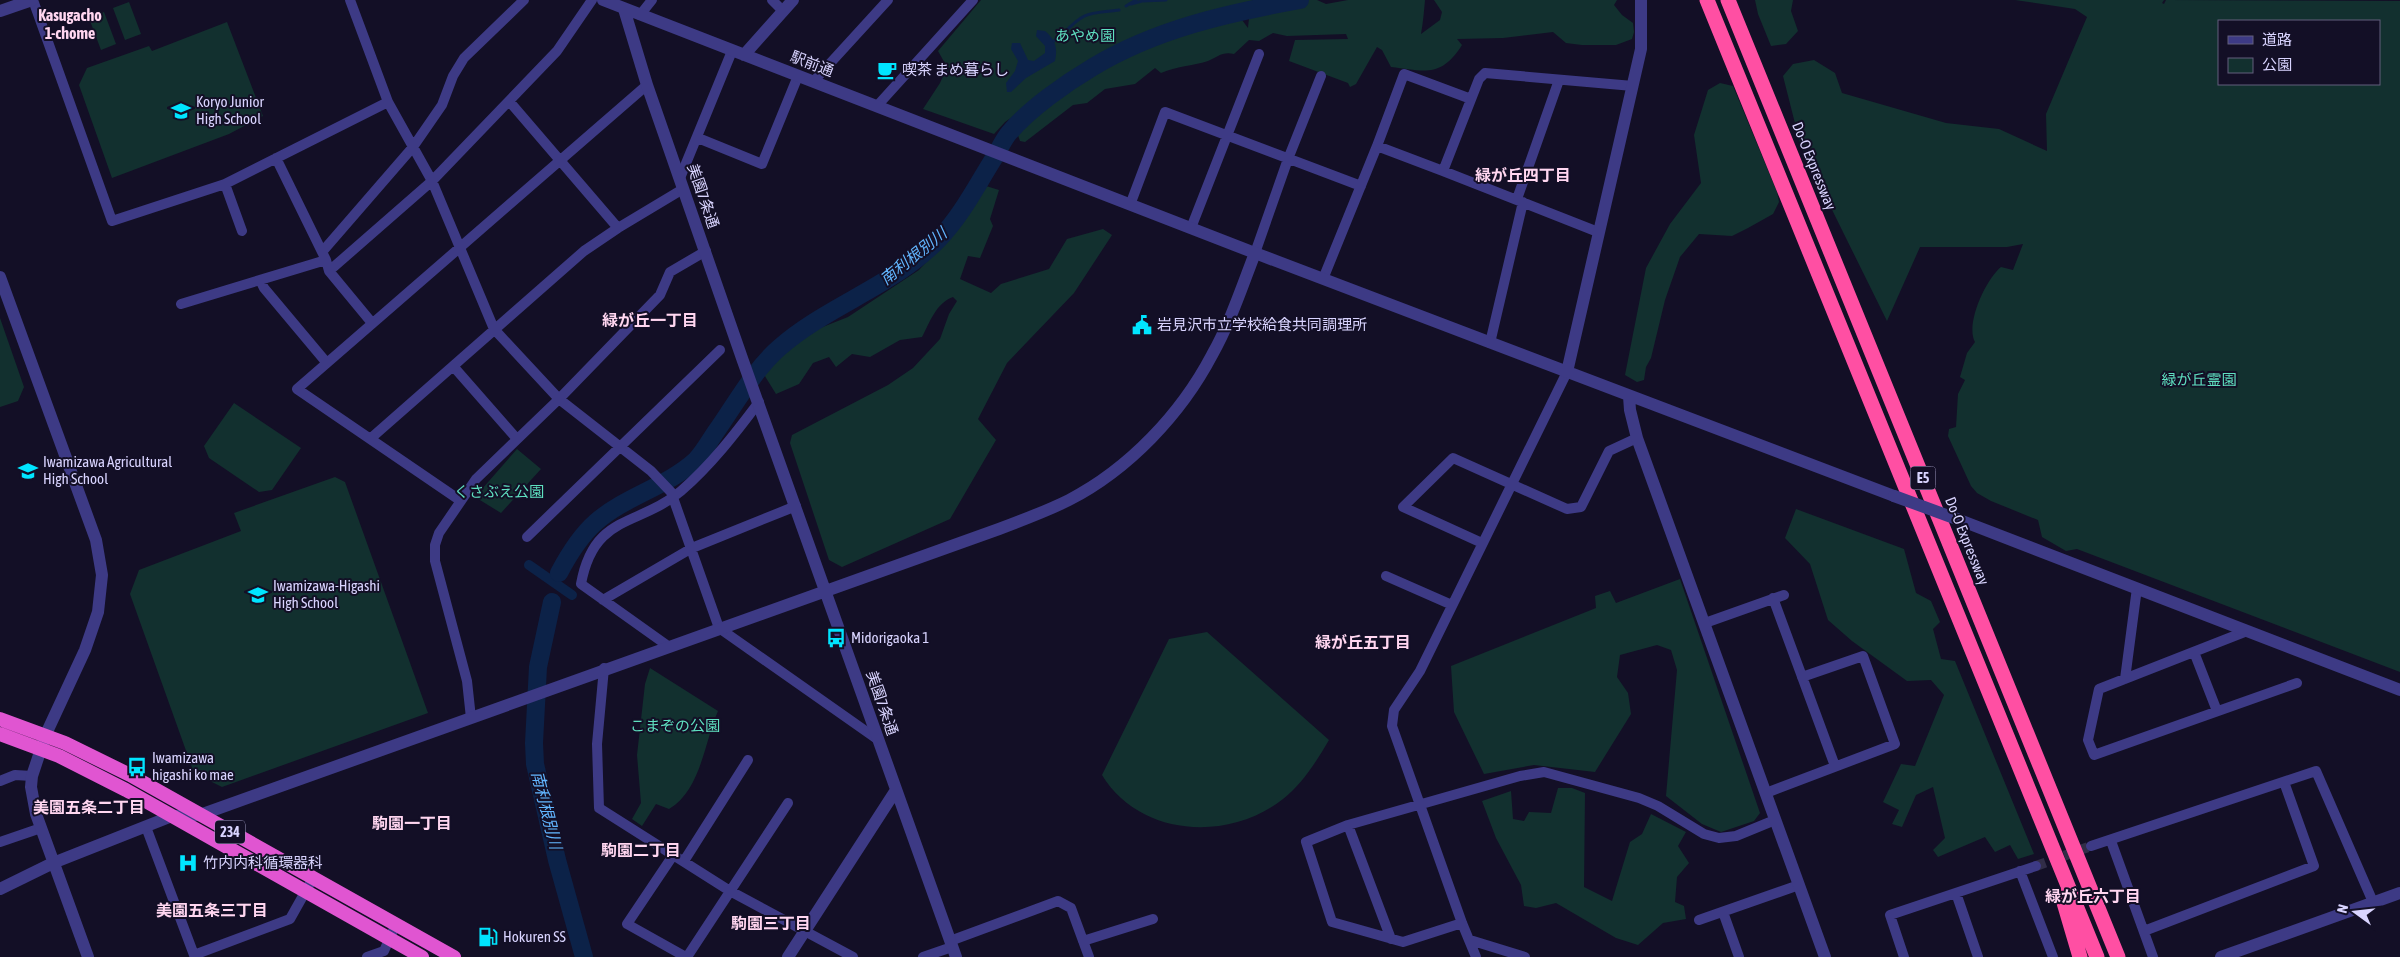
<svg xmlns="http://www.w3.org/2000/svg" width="2400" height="957" viewBox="0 0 2400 957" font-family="'Asap Condensed','Noto Sans JP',sans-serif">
<rect width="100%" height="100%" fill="#130f26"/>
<path fill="#12302f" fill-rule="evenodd" d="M981,0H1255L1194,17L1227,10L1242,20L1248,28C1249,17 1250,7 1260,0H1317L1326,4L1348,0H1425C1424,11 1423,23 1421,34L1440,20L1442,12L1434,0H1617L1614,5L1622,15L1633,23L1634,32L1632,39L1616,45H1582L1566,43L1553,32L1503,38L1457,39L1462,45C1441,78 1425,71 1391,67L1382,50L1377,47L1356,84L1350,87L1348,83L1289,61L1295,40L1348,39L1346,34L1287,36L1273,33L1259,41L1249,40L1234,54C1223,51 1217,57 1208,61C1192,66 1177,66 1161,73L1155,68L1135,84L1105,89L1087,103L1073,105L1025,142L1020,141L1016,130L1041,100L1102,55L1005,122L994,134L923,109L940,83L947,67L938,51Z
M1755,0H1793L1791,11L1798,31L1786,44L1771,46L1758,14Z
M2015,0H2164L2162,3L2164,4L2166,0L2400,1V672L2077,549L2066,551L2042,537L2038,520L1991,501L1977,493L1971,486L1948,436L1949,429L1956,427L1958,394L1965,380L1960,377L1967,353L1975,342C1965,324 1986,279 2001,267L2013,270L2023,244L2007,247H1920L1887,321L1801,147L1783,76L1793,64L1814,60L1835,73L1842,93L1946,123L1999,129L2047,151L2046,114L2087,17L2075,9ZM2379,21V84H2219V21Z
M129,2L141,34L125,40L113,8Z
M104,12L116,44L101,50L89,18Z
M227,22L263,116L229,134L112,178L79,85L87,68L149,46L152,51Z
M1720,83L1733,86L1777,192L1779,202L1773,214L1748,228L1732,236L1699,234L1680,257L1665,300L1651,358L1646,367L1644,380L1637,382L1625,375L1646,268L1670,224L1701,183L1694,135L1708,90Z
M986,186L999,190L990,219L993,226L980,258L968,256L960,279L991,293L1001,284L1049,269L1067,239L1103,229L1112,235L1074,293L1007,363L978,419L996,440L950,519L842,567L829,560L790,443L792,435L888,385L913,368L940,339L949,314L957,301L953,297C936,303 930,322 922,337L900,340L870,357L852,354L836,367L829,357L813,363L799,384L776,394L763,373L805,334L848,317L919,270L963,222Z
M0,318L24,387L18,401L0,407Z
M234,403L301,448L272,490L259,492L209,458L204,446Z
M517,449L541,469L501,513L475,497Z
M335,477L345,482L428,713L222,787L194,773L130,594L139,570L241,531L234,513Z
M1796,509L1904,549L1916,593L1931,601L1940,622L1933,629L1941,659L1955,661L2034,854L2018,859L2010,845L1995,852L1985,837L1938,857L1933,850L1945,838L1933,787L1916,795L1902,827L1892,824L1899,810L1883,802L1901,764L1915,766L1944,695L1931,680L1907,681L1852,641L1828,620L1810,564L1785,538Z
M1680,579L1760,813L1754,821L1721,832L1702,824L1666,796L1677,670L1671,650L1657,645L1620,655L1617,677L1628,693L1631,714L1595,772L1534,765L1484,774L1454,712L1451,666L1596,608L1595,596L1610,591L1616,603Z
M1207,632L1329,740C1316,762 1303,783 1283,799C1228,842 1140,837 1102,775L1169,639Z
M650,668L718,711C704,743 701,790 669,809L656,804L642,826L632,819L641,803L637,755L645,684Z
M1558,788H1572L1585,793L1584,887L1612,901L1630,842L1642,834L1651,814L1686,832L1678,846L1689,863L1677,877L1675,902L1684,906L1686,919L1663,923L1638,945L1616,938L1556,903L1536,908L1524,906L1521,885L1496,838L1482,801L1511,791L1513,819L1524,821L1529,812L1551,813Z"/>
<path fill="#0c2248" d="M1037,30L1045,31C1055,39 1058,48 1055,61L1026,78L1011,92H1007L1006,83L1015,71L1018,61L1011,49L1012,43H1020L1028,60L1034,61L1045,53V46L1036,36Z"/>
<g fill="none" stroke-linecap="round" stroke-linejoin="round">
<path stroke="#0c2248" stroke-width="3" d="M1131,4L1142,1L1166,0
M1126,6L1136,0
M1063,34C1086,10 1089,14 1119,10
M1054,41L1056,39"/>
<path stroke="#0c2248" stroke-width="10" d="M529,565L572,595"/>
<path stroke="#0c2248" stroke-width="18" d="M559,573C569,554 580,536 596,522C626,496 666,487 695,461C703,453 709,442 715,433C735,405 753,371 779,348C828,305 894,286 939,239C962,215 977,185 994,158C999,150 1003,140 1009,133C1029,109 1066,83 1093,67C1156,29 1228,13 1300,0
M552,602L538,667L534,743L535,764L557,860L584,957"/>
<path stroke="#312d47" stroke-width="10" stroke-dasharray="10 5" stroke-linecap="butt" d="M2036,866L2091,846"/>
<path stroke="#3d3a85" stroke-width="10" d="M33,0L112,221L225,184L388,102
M350,0L388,102L432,181L494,329L559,399L651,471L671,492L719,628L877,739
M772,0L783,11
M640,15L652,0
M813,82L888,0
M509,101L618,228
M877,106L973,0
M698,138L762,164L798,76
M1377,146L1404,74L1471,99
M276,158L326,260L329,271L372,323
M680,178L732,51
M225,184L242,231
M1517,199L1559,80
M1130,205L1165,112L1361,186
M1191,228L1259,54
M1598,232L1443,171L1479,79L1485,73L1633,86
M322,252L413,147L442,105L453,76L464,58L524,0
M1255,253L1288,159L1321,76
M329,271L432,181L557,51L592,0
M1323,279L1377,146L1443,171
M260,280L264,288L326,362
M181,304L326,260
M1490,343L1523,202
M453,366L517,439
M370,439L584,251L618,228L683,189
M461,501L297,389L647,85
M527,537L720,350
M1482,543L1403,507L1453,458L1567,509L1581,507L1609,451L1637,438
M1386,576L1452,605
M1773,598L1835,766
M603,600L692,548L796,506
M1705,623L1784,595
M2247,631L2099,689L2088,740L2094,755L2297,683
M668,646L581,584C594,513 639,527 681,491C711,465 735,434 759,402
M2194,652L2217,711
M604,668L597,744L599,808L730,891L853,957
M2125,679L2137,588
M471,718L467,681L435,561V545L439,533L476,479L559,399L660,295L670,272L706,251
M0,781L15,775L32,776
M1766,793L1895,744L1863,656L1802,677
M1348,825L1391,939
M146,827L194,955L290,919L313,878
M2111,841L2153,957
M0,842L41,828
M2091,846L2316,771L2373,902
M674,854L627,924L686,957
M684,861L748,760
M2020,871L2053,957
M1956,893L1978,957
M1723,912L1739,957
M1699,920L1799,885
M1462,923L1403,942L1332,922L1306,842L1348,825L1520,776L1544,772L1639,798L1658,806L1704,834L1719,838L1736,836L1775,820
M2144,931L2314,866L2284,782
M1470,940L1525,957
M950,941L1058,901L1071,908L1089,957
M1083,941L1153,919
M367,957L384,951L396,924
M687,957L788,803
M923,957L952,947
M1476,957L1462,923L1392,726L1394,710L1420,671L1567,372
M1904,957L1890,915L2036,866"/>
<path stroke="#3d3a85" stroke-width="12" d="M603,0L1255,253L1894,496
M624,9L647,85L743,361L956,957
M0,11L32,0
M744,55L793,0
M0,277L96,540L102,575L98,612L85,650L46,734L32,776L31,787L36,814L88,957
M1567,372L1641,49V0
M1629,396L1630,410L1637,438L1825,957
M1957,519L2400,690
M0,889L53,863L172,816L200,815L999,529C1023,520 1047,511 1069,500C1129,469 1181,414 1212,355C1230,323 1242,287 1255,253
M788,957L896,790
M2221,957L2400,893"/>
<path stroke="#e055d1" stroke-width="14" d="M0,719L65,743L130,775L454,957
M0,734L59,756L126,790L422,957"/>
<path stroke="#ff4fa3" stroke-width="15" d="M1707,0L2097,957
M1728,0L2118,957
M2062,896L2080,957"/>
<path stroke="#3d3a85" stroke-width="12" d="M1894,496L1957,519"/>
</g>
<defs>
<symbol id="cafe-bare" viewBox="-9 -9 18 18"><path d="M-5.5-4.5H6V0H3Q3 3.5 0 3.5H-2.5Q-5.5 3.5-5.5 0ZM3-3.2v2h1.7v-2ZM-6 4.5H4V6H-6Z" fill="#00e5ff" stroke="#130f26" stroke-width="2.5" paint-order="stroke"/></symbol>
<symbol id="school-bare" viewBox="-9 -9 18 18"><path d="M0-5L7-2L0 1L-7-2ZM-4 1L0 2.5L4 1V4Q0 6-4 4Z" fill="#00e5ff" stroke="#130f26" stroke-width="2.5" paint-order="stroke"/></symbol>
<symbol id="civic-bare" viewBox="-9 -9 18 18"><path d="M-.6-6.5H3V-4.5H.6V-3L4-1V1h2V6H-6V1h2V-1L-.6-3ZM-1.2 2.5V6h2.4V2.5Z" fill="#00e5ff" stroke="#130f26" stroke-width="2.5" paint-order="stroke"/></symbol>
<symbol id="bus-bare" viewBox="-9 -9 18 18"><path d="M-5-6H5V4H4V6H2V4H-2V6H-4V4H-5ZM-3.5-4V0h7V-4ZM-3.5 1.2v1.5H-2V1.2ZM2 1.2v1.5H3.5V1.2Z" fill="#00e5ff" stroke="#130f26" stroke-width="2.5" paint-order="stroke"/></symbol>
<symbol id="hospital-bare" viewBox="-9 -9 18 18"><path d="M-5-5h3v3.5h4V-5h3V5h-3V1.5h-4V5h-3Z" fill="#00e5ff" stroke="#130f26" stroke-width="2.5" paint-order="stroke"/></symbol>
<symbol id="fuel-bare" viewBox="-9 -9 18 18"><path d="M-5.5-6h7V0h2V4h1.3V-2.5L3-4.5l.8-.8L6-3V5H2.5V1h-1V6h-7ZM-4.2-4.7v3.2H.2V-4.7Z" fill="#00e5ff" stroke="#130f26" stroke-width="2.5" paint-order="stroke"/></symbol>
</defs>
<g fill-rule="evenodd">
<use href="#cafe-bare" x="873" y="56" width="28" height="28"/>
<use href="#school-bare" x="167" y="97" width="28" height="28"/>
<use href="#civic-bare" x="1128" y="311" width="28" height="28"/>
<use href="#school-bare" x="14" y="457" width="28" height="28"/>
<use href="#school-bare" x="244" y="581" width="28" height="28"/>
<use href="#bus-bare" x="822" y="624" width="28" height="28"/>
<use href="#bus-bare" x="123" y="753" width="28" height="28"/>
<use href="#hospital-bare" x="174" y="849" width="28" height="28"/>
<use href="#fuel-bare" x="474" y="923" width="28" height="28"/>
</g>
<g text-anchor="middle" stroke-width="4" stroke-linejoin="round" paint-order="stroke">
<g fill="#130f26" stroke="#9e99be" stroke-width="1">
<rect x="1910.5" y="466.5" width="25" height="23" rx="4"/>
<rect x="215" y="820.5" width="30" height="23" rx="4"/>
</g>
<g font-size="14" font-weight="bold" fill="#d9d4ff">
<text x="1923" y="483">E5</text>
<text x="230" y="837">234</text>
</g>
<g font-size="15" fill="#5fe0c0" stroke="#130f26">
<text x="1085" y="41">あやめ園</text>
<text x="2199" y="385">緑が丘霊園</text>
<text x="499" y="497">くさぶえ公園</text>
<text x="675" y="731">こまぞの公園</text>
</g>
<g font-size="15" fill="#d9d4ff" stroke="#130f26">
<text transform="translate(812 64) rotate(21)" y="5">駅前通</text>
<text transform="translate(1814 166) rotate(68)" y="5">Do-O Expressway</text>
<text transform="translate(703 196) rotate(71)" y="5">美園7条通</text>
<text transform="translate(1967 541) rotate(68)" y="5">Do-O Expressway</text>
<text transform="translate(882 703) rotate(71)" y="5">美園7条通</text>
</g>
<g font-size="15" fill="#d9d4ff" stroke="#130f26" text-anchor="start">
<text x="902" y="75">喫茶 まめ暮らし</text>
<text x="196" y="107">Koryo Junior<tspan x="196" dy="17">High School</tspan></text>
<text x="1157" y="330">岩見沢市立学校給食共同調理所</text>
<text x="43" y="467">Iwamizawa Agricultural<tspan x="43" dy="17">High School</tspan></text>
<text x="273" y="591">Iwamizawa-Higashi<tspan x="273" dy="17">High School</tspan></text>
<text x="851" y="643">Midorigaoka 1</text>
<text x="152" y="763">Iwamizawa<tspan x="152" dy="17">higashi ko mae</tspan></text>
<text x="203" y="868">竹内内科循環器科</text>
<text x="503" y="942">Hokuren SS</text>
</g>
<g font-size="16" font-weight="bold" fill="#ffd6f0" stroke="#130f26">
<text x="70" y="21">Kasugacho<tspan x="70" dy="18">1-chome</tspan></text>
<text x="1523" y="181">緑が丘四丁目</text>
<text x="650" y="326">緑が丘一丁目</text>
<text x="1363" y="648">緑が丘五丁目</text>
<text x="89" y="813">美園五条二丁目</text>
<text x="412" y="829">駒園一丁目</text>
<text x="641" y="856">駒園二丁目</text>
<text x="2093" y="902">緑が丘六丁目</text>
<text x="212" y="916">美園五条三丁目</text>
<text x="771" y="929">駒園三丁目</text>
</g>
<g font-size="16" font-style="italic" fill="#62b6ff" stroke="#130f26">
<text transform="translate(913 256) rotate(-39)" y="6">南利根別川</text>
<text transform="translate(547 810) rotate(76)" y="6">南利根別川</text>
</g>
</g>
<rect x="2218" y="20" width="162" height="65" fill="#130f26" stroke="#625e7d"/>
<rect x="2228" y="36" width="25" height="8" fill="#3d3a85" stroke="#625e7d"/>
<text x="2262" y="45" font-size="15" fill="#d9d4ff">道路</text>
<rect x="2228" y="58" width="25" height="15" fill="#12302f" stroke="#625e7d"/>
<text x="2262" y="70" font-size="15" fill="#d9d4ff">公園</text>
<g transform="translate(2355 912) rotate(285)" stroke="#130f26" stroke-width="4" paint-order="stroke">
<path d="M0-4L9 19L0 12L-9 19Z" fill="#d9d4ff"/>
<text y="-8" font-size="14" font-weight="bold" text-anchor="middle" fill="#d9d4ff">N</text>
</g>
</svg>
